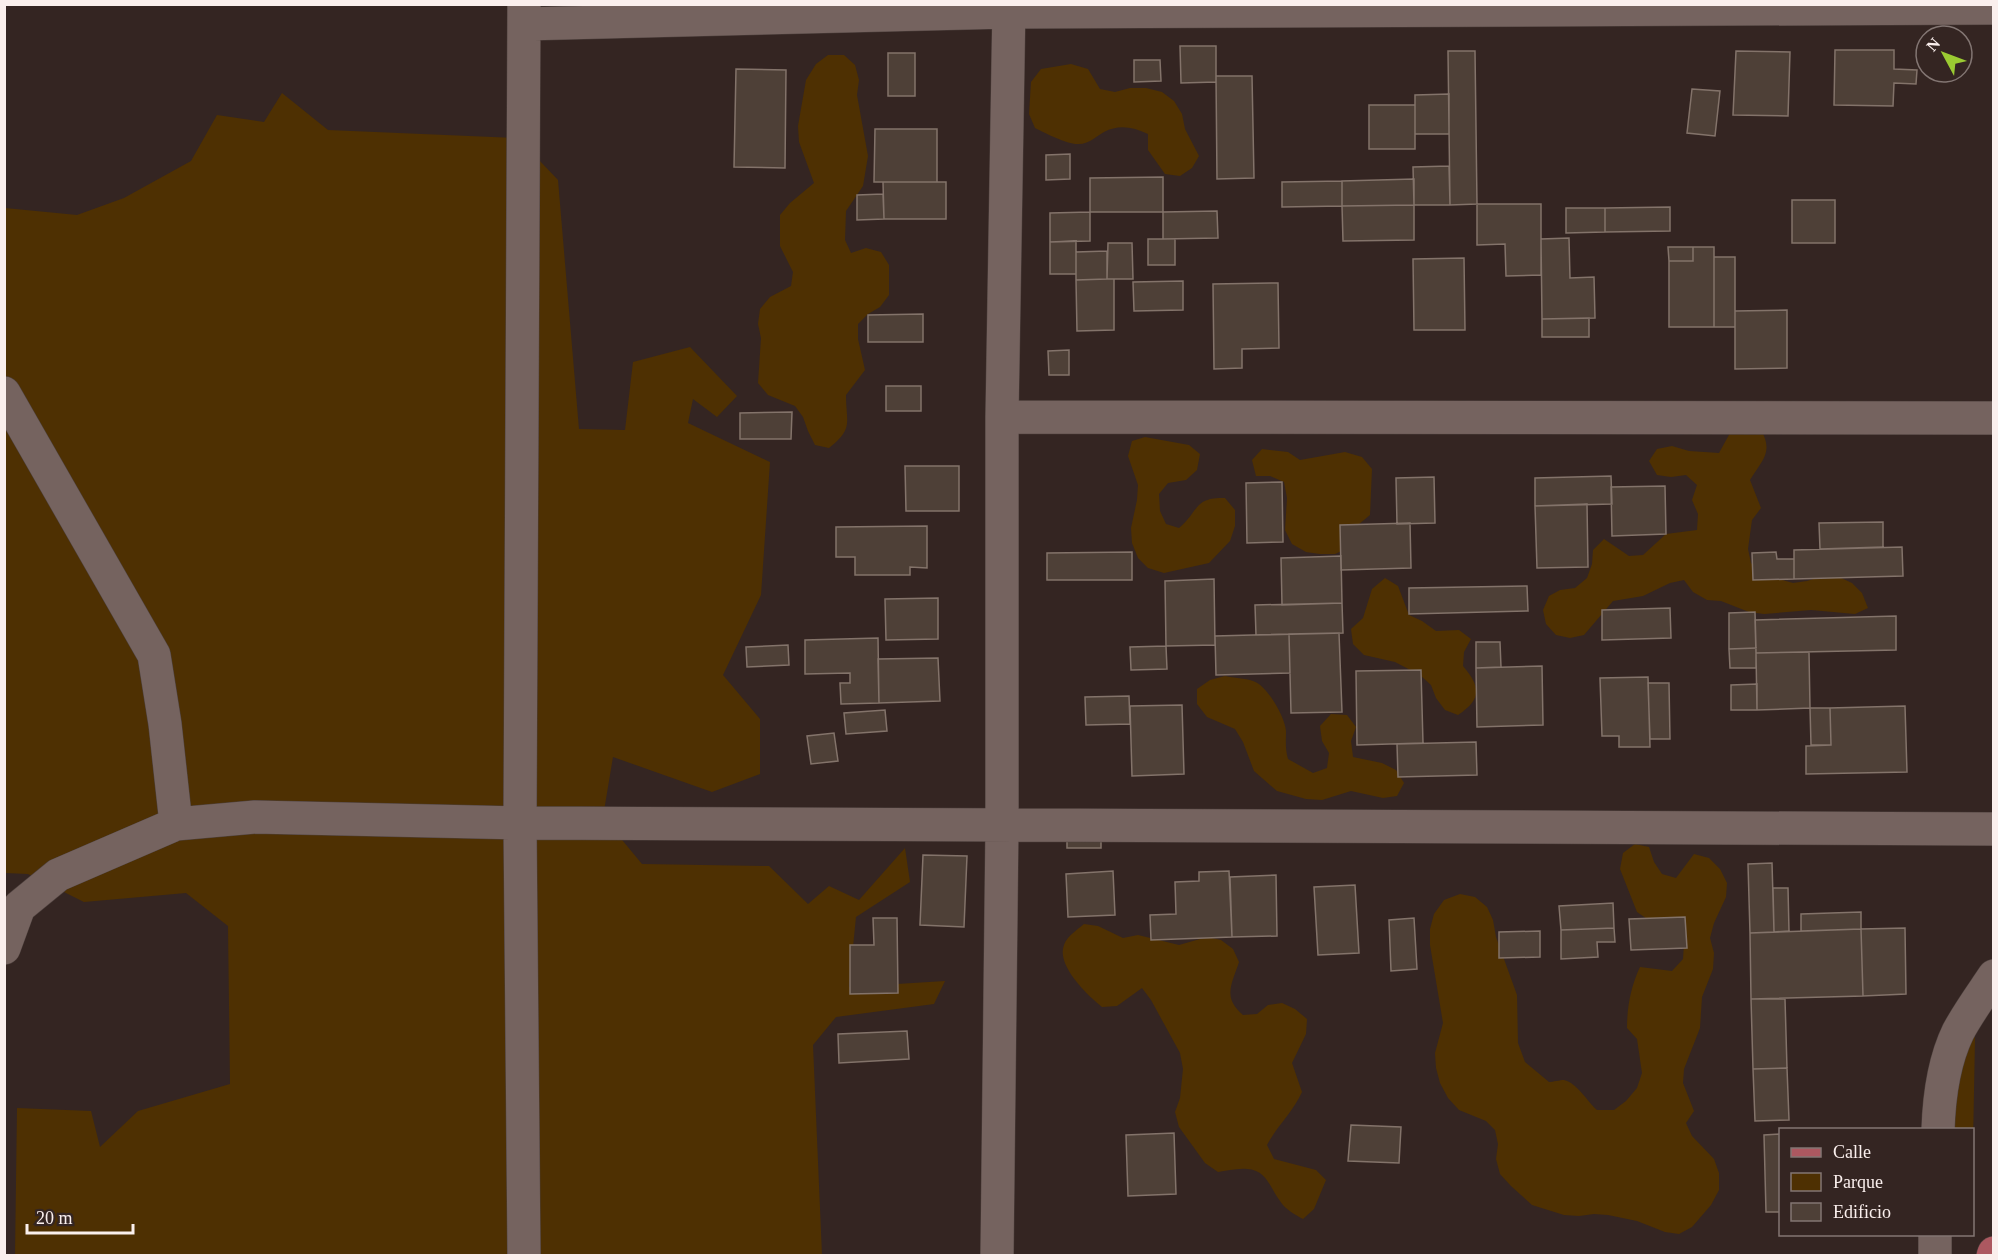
<svg xmlns="http://www.w3.org/2000/svg" width="1998" height="1260" viewBox="0 0 1998 1260" font-family="'Times New Roman',serif">
<rect width="100%" height="100%" fill="#342522"/>
<path fill="#4e3002" d="M828,55H844L855,65L859,80L857,95L868,156L863,186L846,211L845,240L851,253L866,248L881,252L889,265V295L880,307L868,314L858,324V339L865,370L846,395C846,423 854,428 829,448L815,445L808,431L803,417L795,406L768,395L758,383L761,338L758,324L760,309L770,297L791,286L793,272L780,246V215L790,203L814,183L799,142L798,126L806,80L816,64Z
M1071,64L1088,69L1100,89L1115,92L1130,88H1146L1162,92L1174,101L1182,114L1185,129L1199,156L1192,168L1180,176L1165,174L1148,150V134C1133,127 1119,124 1104,132C1095,137 1089,144 1079,144C1068,145 1045,133 1035,128L1029,114L1031,82L1041,69Z
M282,93L328,130L518,138L558,180L579,429L625,430L633,362L690,347L737,396L717,417L693,399L688,423L770,462L761,595L723,675L760,719V774L712,792L613,757L603,817L642,864L769,866L808,904L829,886L859,900L905,848L910,882L856,917L849,987L945,981L934,1004L836,1017L813,1045L822,1255H15L17,1108L91,1111L100,1147L138,1111L230,1084L228,926L186,893L84,902L28,874L5,873V208L77,215L124,198L191,161L217,115L264,122Z
M1735,424L1760,428C1774,452 1763,459 1750,480L1761,508L1752,520L1748,549L1751,563L1762,574L1793,583L1807,581L1823,576L1839,577L1852,583L1862,593L1868,608L1855,614L1811,610L1764,614L1749,612L1721,601L1707,600L1693,592L1684,580L1670,583L1643,596L1613,601L1584,635L1570,638L1556,635L1546,624L1543,610L1549,596L1560,590L1575,588L1587,578L1592,564L1593,550L1604,539L1629,556L1643,555L1666,534L1697,530L1698,514L1692,500L1697,485L1686,475L1671,477L1657,475L1649,461L1657,449L1672,446L1689,451L1719,453Z
M1145,437L1189,445L1200,454L1197,470L1186,480L1168,483L1159,494L1160,511L1166,524L1179,528C1199,511 1194,497 1225,498L1235,510V526L1230,541L1209,563L1164,573L1148,568L1138,558L1132,543L1131,528L1137,500L1138,485L1128,456L1132,441Z
M1262,449L1288,452L1300,460L1345,452L1362,457L1372,469L1370,515L1347,534L1348,548L1335,554H1320L1306,552L1292,544L1285,530L1287,498L1284,482L1270,476H1256L1252,460Z
M1385,578L1398,586L1409,615L1422,621L1436,631L1459,630L1471,639L1464,652L1463,666C1481,687 1482,699 1458,715L1445,710L1436,698L1431,685L1420,675L1395,662L1364,655L1353,644L1351,629L1363,618L1372,589Z
M1225,676C1234,678 1245,678 1253,681C1267,685 1285,717 1286,731C1286,742 1285,748 1288,759L1313,773L1327,768L1329,753L1322,741L1320,726L1331,714L1347,715L1356,727L1351,741L1353,757L1382,763L1396,770L1404,783L1397,796L1383,798L1351,791L1322,800L1306,799L1277,791L1254,771L1243,742L1235,729L1207,717L1197,704V689L1210,680Z
M1635,844L1649,847L1654,862L1662,874L1676,878L1694,854L1709,858L1720,869L1727,883L1726,897L1714,923L1710,938L1714,953L1713,969L1702,997L1700,1028L1684,1069L1683,1083L1694,1111L1686,1123L1692,1136L1714,1159L1719,1173V1190L1711,1205L1692,1227L1679,1234L1665,1232L1637,1221L1608,1215L1594,1214L1579,1216L1564,1215L1532,1205L1511,1186L1500,1174L1496,1159L1498,1144L1495,1130L1486,1121L1459,1110L1448,1098L1440,1083L1436,1068L1435,1053L1443,1023L1430,945V929L1434,914L1444,900L1460,894L1475,897L1487,907L1493,920L1496,937L1517,995L1518,1043L1525,1062L1549,1082C1553,1082 1560,1080 1564,1080C1577,1083 1587,1101 1597,1110H1614L1626,1101L1637,1088L1642,1073L1637,1039L1627,1028C1627,1007 1631,986 1640,967L1672,971L1683,959L1684,944L1637,912L1620,869L1623,853Z
M1084,924L1098,926L1123,938L1138,935L1179,945L1207,937L1221,940L1233,949L1239,962C1232,984 1222,997 1243,1015L1257,1014L1268,1005L1282,1003L1295,1009L1307,1019L1306,1034L1292,1063L1302,1092C1293,1112 1277,1126 1267,1145L1274,1159L1316,1170L1326,1180L1314,1209L1303,1219C1294,1214 1286,1210 1280,1201C1270,1188 1267,1170 1247,1169C1237,1168 1227,1171 1218,1172L1205,1163L1179,1127L1175,1112L1180,1098L1183,1069L1180,1053L1151,1000L1142,988L1117,1006L1102,1007C1087,995 1056,965 1064,945C1067,936 1077,930 1084,924Z
M1974,1035L1975,1038L1973,1144L1972,1130H1954L1956,1076Z"/>
<path fill="#4e4037" stroke="#83736a" stroke-width="1.5" d="M1180,46H1216V82L1181,83Z
M1835,50H1894V69L1917,70L1916,84L1894,83L1893,106L1834,105Z
M1448,51H1475L1477,204L1450,205Z
M1736,51L1790,52L1788,116L1733,115Z
M888,53H915V96H888Z
M1134,60H1160L1161,81L1134,82Z
M736,69L786,70L785,168L734,167Z
M1216,76H1252L1254,178L1217,179Z
M1692,89L1720,91L1715,136L1687,133Z
M1449,94V134H1415V95Z
M1369,105H1415V149H1369Z
M875,129H937V182H874Z
M1070,154V179L1046,180V155Z
M1449,166L1450,205H1414L1413,167Z
M1163,177V212H1090V178Z
M1414,179V205L1342,206V181Z
M1342,181V206L1282,207V182Z
M883,182H946V219H884Z
M883,194L884,219L857,220V195Z
M1792,200H1835V243H1792Z
M1477,204H1541V275L1506,276L1505,244L1477,245Z
M1414,205V240L1343,241L1342,206Z
M1670,207V231L1605,232V208Z
M1566,208H1605V232L1566,233Z
M1217,211L1218,238L1163,239V212Z
M1090,212V241L1050,242V213Z
M1569,238L1570,278L1594,277L1595,318L1542,319L1541,239Z
M1148,239H1175V265H1148Z
M1076,241V274H1050V242Z
M1108,243H1132L1133,279H1107Z
M1668,247H1693V261H1669Z
M1693,247H1714V327H1669V261H1693Z
M1107,251V279L1076,280V252Z
M1714,257H1735V327H1714Z
M1464,258L1465,330H1414L1413,259Z
M1107,279H1114V330L1077,331L1076,280Z
M1183,281V310L1134,311L1133,282Z
M1278,283L1279,348L1242,349V368L1214,369L1213,284Z
M1787,310V368L1735,369V311Z
M923,314V342H868V315Z
M1589,318V337H1542V319Z
M1069,350V375H1049L1048,351Z
M886,386H921V411H886Z
M792,412L791,439H740V413Z
M905,466H959V511H906Z
M1611,476L1612,504L1535,506V478Z
M1434,477L1435,523L1397,524L1396,478Z
M1282,482L1283,542L1247,543L1246,483Z
M1665,486L1666,534L1612,536L1611,487Z
M1587,504L1588,567L1537,568L1535,506Z
M1883,522V547L1820,549L1819,523Z
M1410,523L1411,568L1341,570L1340,525Z
M927,526V568L910,567V575H855V557H836V527Z
M1902,547L1903,576L1794,579V550Z
M1132,552V580H1047V553Z
M1776,552L1777,559H1794V579L1753,580L1752,553Z
M1341,556L1342,603L1282,605L1281,558Z
M1214,579L1215,645L1166,646L1165,581Z
M1527,586L1528,611L1409,614V588Z
M938,598V639L886,640L885,599Z
M1342,603L1343,633L1256,635L1255,605Z
M1670,608L1671,638L1602,640V610Z
M1755,612L1756,648L1729,649V613Z
M1896,616V650L1756,653L1755,620Z
M1339,633L1342,712L1291,713L1289,634Z
M1289,634L1290,673L1216,675L1215,636Z
M878,638L879,703L841,704L840,683H850V673L805,674V640Z
M1476,642H1500L1501,667L1476,668Z
M788,645L789,665L747,667L746,647Z
M1166,646L1167,669L1131,670L1130,647Z
M1756,648V668H1730L1729,649Z
M1809,652L1810,708L1757,710L1756,653Z
M938,658L940,701L879,703L878,659Z
M1542,666L1543,725L1477,727L1476,668Z
M1421,670L1423,743L1357,745L1356,671Z
M1648,677L1650,747H1619V736H1602L1600,678Z
M1648,683H1669L1670,739H1650Z
M1757,684V710H1731V685Z
M1129,696L1130,724L1086,725L1085,697Z
M1182,705L1184,774L1132,776L1130,706Z
M1905,706L1907,772L1806,774V746L1831,745L1830,708Z
M1810,708H1830L1831,745H1811Z
M885,710L887,731L846,734L844,713Z
M834,733L838,761L811,764L807,736Z
M1476,742L1477,775L1398,777L1397,744Z
M1067,831L1101,832V848H1067Z
M923,855L967,856L964,927L920,925Z
M1772,863L1774,932L1750,933L1748,864Z
M1113,871L1115,915L1068,917L1066,874Z
M1229,871L1232,937L1151,940L1150,915L1176,914L1175,882L1199,881V872Z
M1276,875L1277,936L1232,937L1230,877Z
M1355,885L1359,953L1318,955L1314,887Z
M1773,888H1788L1789,931L1774,932Z
M1613,903L1614,928L1561,930L1559,906Z
M1861,912V929L1801,931V914Z
M1685,917L1687,948L1631,950L1629,919Z
M873,918H897L898,993L850,994V945H874Z
M1414,918L1417,969L1391,971L1389,920Z
M1614,928L1615,942H1597L1598,957L1561,959V930Z
M1905,928L1906,994L1863,996L1861,929Z
M1861,929L1863,996L1751,999L1750,933Z
M1540,931V957L1499,958V932Z
M1751,999H1785L1787,1068L1753,1069Z
M907,1031L909,1059L839,1063L838,1034Z
M1787,1068L1789,1120L1755,1121L1753,1069Z
M1351,1125L1401,1127L1399,1163L1348,1161Z
M1174,1133L1176,1194L1128,1196L1126,1135Z
M1780,1134V1212H1766L1764,1135Z"/>
<g fill="none" stroke-linecap="round" stroke-linejoin="round">
<defs>
<path id="minor" d="M524,24L1009,12L1994,8
M4,393L154,655L165,724L176,824
M1002,417L1994,418
M4,948L19,907L58,875L176,824L255,817L520,823L1994,829
M1938,1130C1939,1098 1944,1061 1958,1032C1968,1013 1982,994 1994,976
M524,1256L520,823L524,4
M997,1256L1002,825V417L1009,4
M1935,1256V1234"/>
<path id="major" d="M1993,1256L1994,1253"/>
</defs>
<use href="#minor" stroke="#4d403d" stroke-width="34"/>
<use href="#major" stroke="#4d403d" stroke-width="34"/>
<use href="#minor" stroke="#75635f" stroke-width="33"/>
<use href="#major" stroke="#ac5860" stroke-width="33"/>
</g>
<rect width="1998" height="1260" fill="none" stroke="#faefed" stroke-width="12"/>
<rect x="1779" y="1128" width="195" height="108" fill="#342522" stroke="#837673" stroke-width="1.5"/>
<rect x="1791" y="1148" width="30" height="9" fill="#ac5860" stroke="#837673" stroke-width="1.5"/>
<text x="1833" y="1158" font-size="18" fill="#faefed">Calle</text>
<rect x="1791" y="1173" width="30" height="18" fill="#4e3002" stroke="#837673" stroke-width="1.5"/>
<text x="1833" y="1188" font-size="18" fill="#faefed">Parque</text>
<rect x="1791" y="1203" width="30" height="18" fill="#4e4037" stroke="#837673" stroke-width="1.5"/>
<text x="1833" y="1218" font-size="18" fill="#faefed">Edificio</text>
<g transform="translate(1944 54) rotate(311)"><circle r="28" fill="#342522" stroke="#837673" stroke-width="1.5"/>
<path d="M0-4.5L10 22L0 15L-10 22Z" fill="#9bcb32"/>
<text y="-9" font-size="16" font-weight="bold" text-anchor="middle" fill="#faefed">N</text>
</g>
<path d="M27 1224v9h106v-9" fill="none" stroke="#faefed" stroke-width="3"/>
<text x="36" y="1224" font-size="18" fill="#faefed" stroke="#342522" stroke-width="4.5" paint-order="stroke">20 m</text>
</svg>
